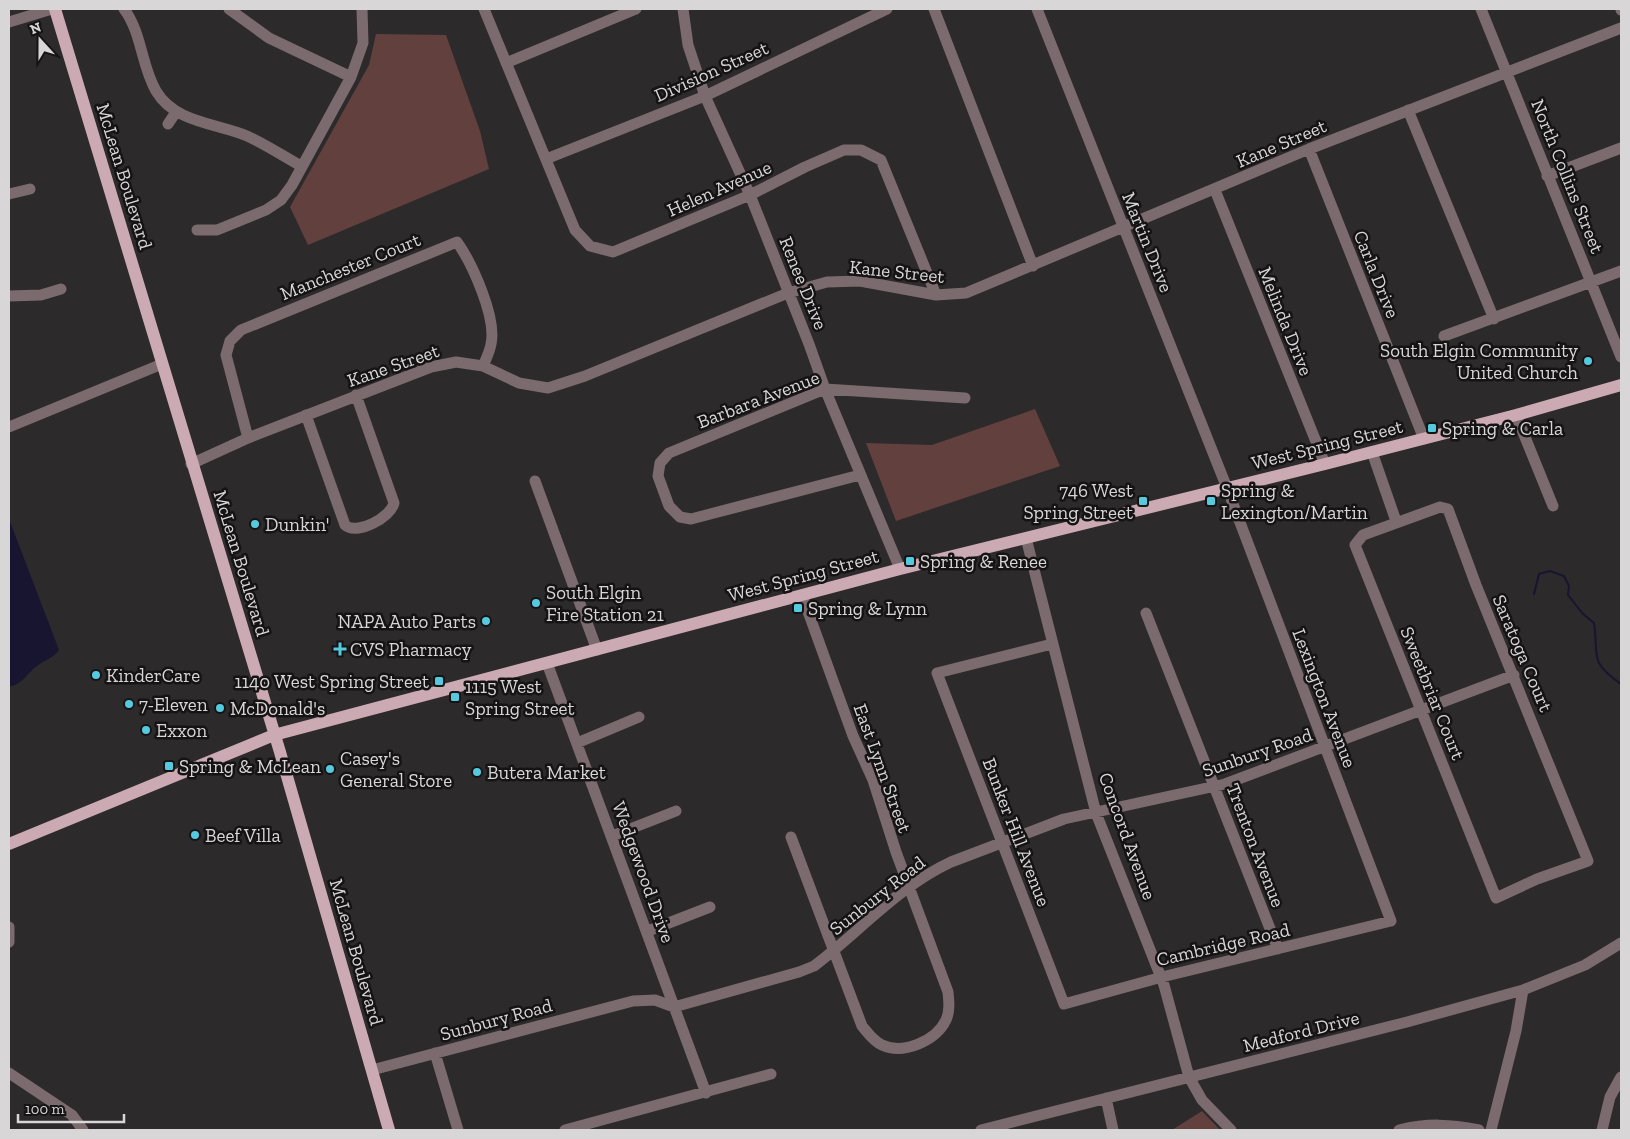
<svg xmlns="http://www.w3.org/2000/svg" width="1630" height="1139" viewBox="0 0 1630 1139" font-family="'Zilla Slab',serif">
<rect width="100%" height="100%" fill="#2d2a2c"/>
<path fill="#62403e" d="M376,34L446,35L480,131L489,169L308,245L290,207L369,65Z
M1035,409L1060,466L896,521L866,443L932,445Z
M1202,1111L1220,1130H1172Z"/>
<path fill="#17152f" d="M9,519L59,650C54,658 44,660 37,666C26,674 23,684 9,687Z"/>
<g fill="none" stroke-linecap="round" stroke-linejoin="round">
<path stroke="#17152f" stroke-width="2" d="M1534,594L1539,574L1550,571L1564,576L1569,586L1568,595L1583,614L1594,623C1599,656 1588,661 1621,684"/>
<path stroke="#7b6b6f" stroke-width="11" d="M124,9C142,33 141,65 156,91C175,123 216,123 247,136C265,144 283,156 301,166
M229,9L269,38L351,77
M484,9L575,230L590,246L613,252L750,195L805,167L844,150H861L881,160L936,295
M683,9L688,45L705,96L750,195L809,344L825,389L900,569
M934,9L1033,266
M1037,9L1227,488L1391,921L1162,977L1064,1004L937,673L1052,644
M1481,9L1621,357
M1621,9V10
M9,22L52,9
M506,63L636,9
M1408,110L1494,319
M168,124L176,112
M1309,149L1424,439
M546,159L705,96L887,9
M1547,176L1621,148
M1215,190L1325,464
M9,194L30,189
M197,230H217L266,210L281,200L292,185L351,77L363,43L362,9
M9,296L41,295L61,289
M1444,336L1621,271
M306,415L345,525C357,536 391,517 394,503L356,395
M1516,415L1553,506
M9,427L162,364
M248,438L226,355L230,341L241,330L457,242C472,263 497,318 491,344C490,351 486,359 483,366
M1372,452L1396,521
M191,464L248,438L431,367L456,362L483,366L519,383L548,388L585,376L788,293L827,282L860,281L936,295L966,293L1309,149L1621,28
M860,475L691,519L680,517L669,506L658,476L660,463L669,453L825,389L965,398
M535,481L597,650
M1440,507L1448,509L1476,585L1588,861L1537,879L1496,898L1355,545L1363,535Z
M1026,538L1096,813L1164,985L1189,1077L1202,1100L1231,1130
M1146,613L1278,949
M547,663L706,1093
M577,743L639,717
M612,836L676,811
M791,837L862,1026C868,1033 873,1041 882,1045C903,1055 936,1041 946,1020C950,1011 949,1002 948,992L896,852L873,780L853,736L802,595
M9,927V942
M648,931L710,907
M435,1053L458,1130
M372,1070L633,1001L655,1000L674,1007L799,972L814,966C859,932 899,886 951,862L1064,819L1225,784L1514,675
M9,1073L72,1115L83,1130
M1106,1098L1113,1130
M565,1130L771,1074
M981,1130L1407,1022L1523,990L1585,965L1621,943
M1399,1130C1428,1123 1450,1124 1479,1130
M1491,1130L1516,1031L1523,990
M1602,1130L1610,1097L1621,1077"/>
<path stroke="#ccaab4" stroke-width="12" d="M55,9L280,752L389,1130
M9,844L274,735L900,569L1325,464L1516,415L1621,385"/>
</g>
<g fill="#55cadf" stroke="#151314" stroke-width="2">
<circle cx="1588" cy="361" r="5"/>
<rect x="1427" y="423" width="10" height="10" rx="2.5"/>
<rect x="1138" y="496" width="10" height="10" rx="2.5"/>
<rect x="1206" y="496" width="10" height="10" rx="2.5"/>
<circle cx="255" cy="524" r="5"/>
<rect x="905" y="556" width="10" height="10" rx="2.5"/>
<circle cx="536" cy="603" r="5"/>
<rect x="793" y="603" width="10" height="10" rx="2.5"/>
<circle cx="486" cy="621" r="5"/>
<path d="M337.5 641.5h5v5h5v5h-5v5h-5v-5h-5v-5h5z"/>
<circle cx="96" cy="675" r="5"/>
<rect x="434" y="676" width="10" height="10" rx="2.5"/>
<rect x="450" y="692" width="10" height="10" rx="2.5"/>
<circle cx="129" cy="704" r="5"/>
<circle cx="220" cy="708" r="5"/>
<circle cx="146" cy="730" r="5"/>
<rect x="164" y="761" width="10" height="10" rx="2.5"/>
<circle cx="330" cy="769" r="5"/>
<circle cx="477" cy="772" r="5"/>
<circle cx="195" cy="835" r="5"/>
</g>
<g text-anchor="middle" stroke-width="5" stroke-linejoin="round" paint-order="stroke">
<g font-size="19" fill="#d8d6d7" stroke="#151314">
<text transform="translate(711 71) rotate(-24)" y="7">Division Street</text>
<text transform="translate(1281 143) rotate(-23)" y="7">Kane Street</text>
<text transform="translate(125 176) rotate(73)" y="7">McLean Boulevard</text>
<text transform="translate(1568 176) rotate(68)" y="7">North Collins Street</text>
<text transform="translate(719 188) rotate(-24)" y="7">Helen Avenue</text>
<text transform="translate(1148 242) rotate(68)" y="7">Martin Drive</text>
<text transform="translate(350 266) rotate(-22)" y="7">Manchester Court</text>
<text transform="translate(897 271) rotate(6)" y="7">Kane Street</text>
<text transform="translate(1377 274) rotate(68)" y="7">Carla Drive</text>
<text transform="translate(804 283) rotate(68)" y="7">Renee Drive</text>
<text transform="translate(1286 321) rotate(68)" y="7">Melinda Drive</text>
<text transform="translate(393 365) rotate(-19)" y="7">Kane Street</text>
<text transform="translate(758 399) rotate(-21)" y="7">Barbara Avenue</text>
<text transform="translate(1327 444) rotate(-14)" y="7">West Spring Street</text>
<text transform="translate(242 563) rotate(73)" y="7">McLean Boulevard</text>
<text transform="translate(803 575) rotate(-15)" y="7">West Spring Street</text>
<text transform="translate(1523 653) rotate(67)" y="7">Saratoga Court</text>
<text transform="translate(1433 693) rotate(68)" y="7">Sweetbriar Court</text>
<text transform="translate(1325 698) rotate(69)" y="7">Lexington Avenue</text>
<text transform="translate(1257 752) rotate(-19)" y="7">Sunbury Road</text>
<text transform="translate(883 768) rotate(70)" y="7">East Lynn Street</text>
<text transform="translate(1017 832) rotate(69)" y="7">Bunker Hill Avenue</text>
<text transform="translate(1128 836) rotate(70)" y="7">Concord Avenue</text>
<text transform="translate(1256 845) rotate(69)" y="7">Trenton Avenue</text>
<text transform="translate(644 872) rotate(70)" y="7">Wedgewood Drive</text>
<text transform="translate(877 895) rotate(-38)" y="7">Sunbury Road</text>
<text transform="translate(1223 944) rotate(-13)" y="7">Cambridge Road</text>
<text transform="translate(357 952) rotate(74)" y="7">McLean Boulevard</text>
<text transform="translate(496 1019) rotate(-15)" y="7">Sunbury Road</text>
<text transform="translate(1301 1031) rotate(-14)" y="7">Medford Drive</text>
</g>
<g font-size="19" fill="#d8d6d7" stroke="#151314" text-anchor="start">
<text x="1578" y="357" text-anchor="end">South Elgin Community<tspan x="1578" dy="22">United Church</tspan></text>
<text x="1442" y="435">Spring &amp; Carla</text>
<text x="1133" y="497" text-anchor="end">746 West<tspan x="1133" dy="22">Spring Street</tspan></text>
<text x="1221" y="497">Spring &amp;<tspan x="1221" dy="22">Lexington/Martin</tspan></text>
<text x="265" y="531">Dunkin'</text>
<text x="920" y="568">Spring &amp; Renee</text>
<text x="546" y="599">South Elgin<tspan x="546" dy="22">Fire Station 21</tspan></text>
<text x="808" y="615">Spring &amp; Lynn</text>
<text x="476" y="628" text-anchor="end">NAPA Auto Parts</text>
<text x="350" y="656">CVS Pharmacy</text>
<text x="106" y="682">KinderCare</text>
<text x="429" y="688" text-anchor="end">1140 West Spring Street</text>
<text x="465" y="693">1115 West<tspan x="465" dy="22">Spring Street</tspan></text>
<text x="139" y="711">7-Eleven</text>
<text x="230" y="715">McDonald's</text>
<text x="156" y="737">Exxon</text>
<text x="340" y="765">Casey's<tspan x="340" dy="22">General Store</tspan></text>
<text x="179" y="773">Spring &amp; McLean</text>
<text x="487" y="779">Butera Market</text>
<text x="205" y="842">Beef Villa</text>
</g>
</g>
<rect width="1630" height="1139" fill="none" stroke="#d8d6d7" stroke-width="20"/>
<g transform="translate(40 40) rotate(339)" stroke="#151314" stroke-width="4" paint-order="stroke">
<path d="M0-4L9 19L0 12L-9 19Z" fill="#d8d6d7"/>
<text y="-8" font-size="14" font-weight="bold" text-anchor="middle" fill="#d8d6d7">N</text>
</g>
<path d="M18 1114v8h106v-8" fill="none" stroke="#d8d6d7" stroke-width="2.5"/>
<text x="25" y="1114" font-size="15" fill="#d8d6d7" stroke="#151314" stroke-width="4" paint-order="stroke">100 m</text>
</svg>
